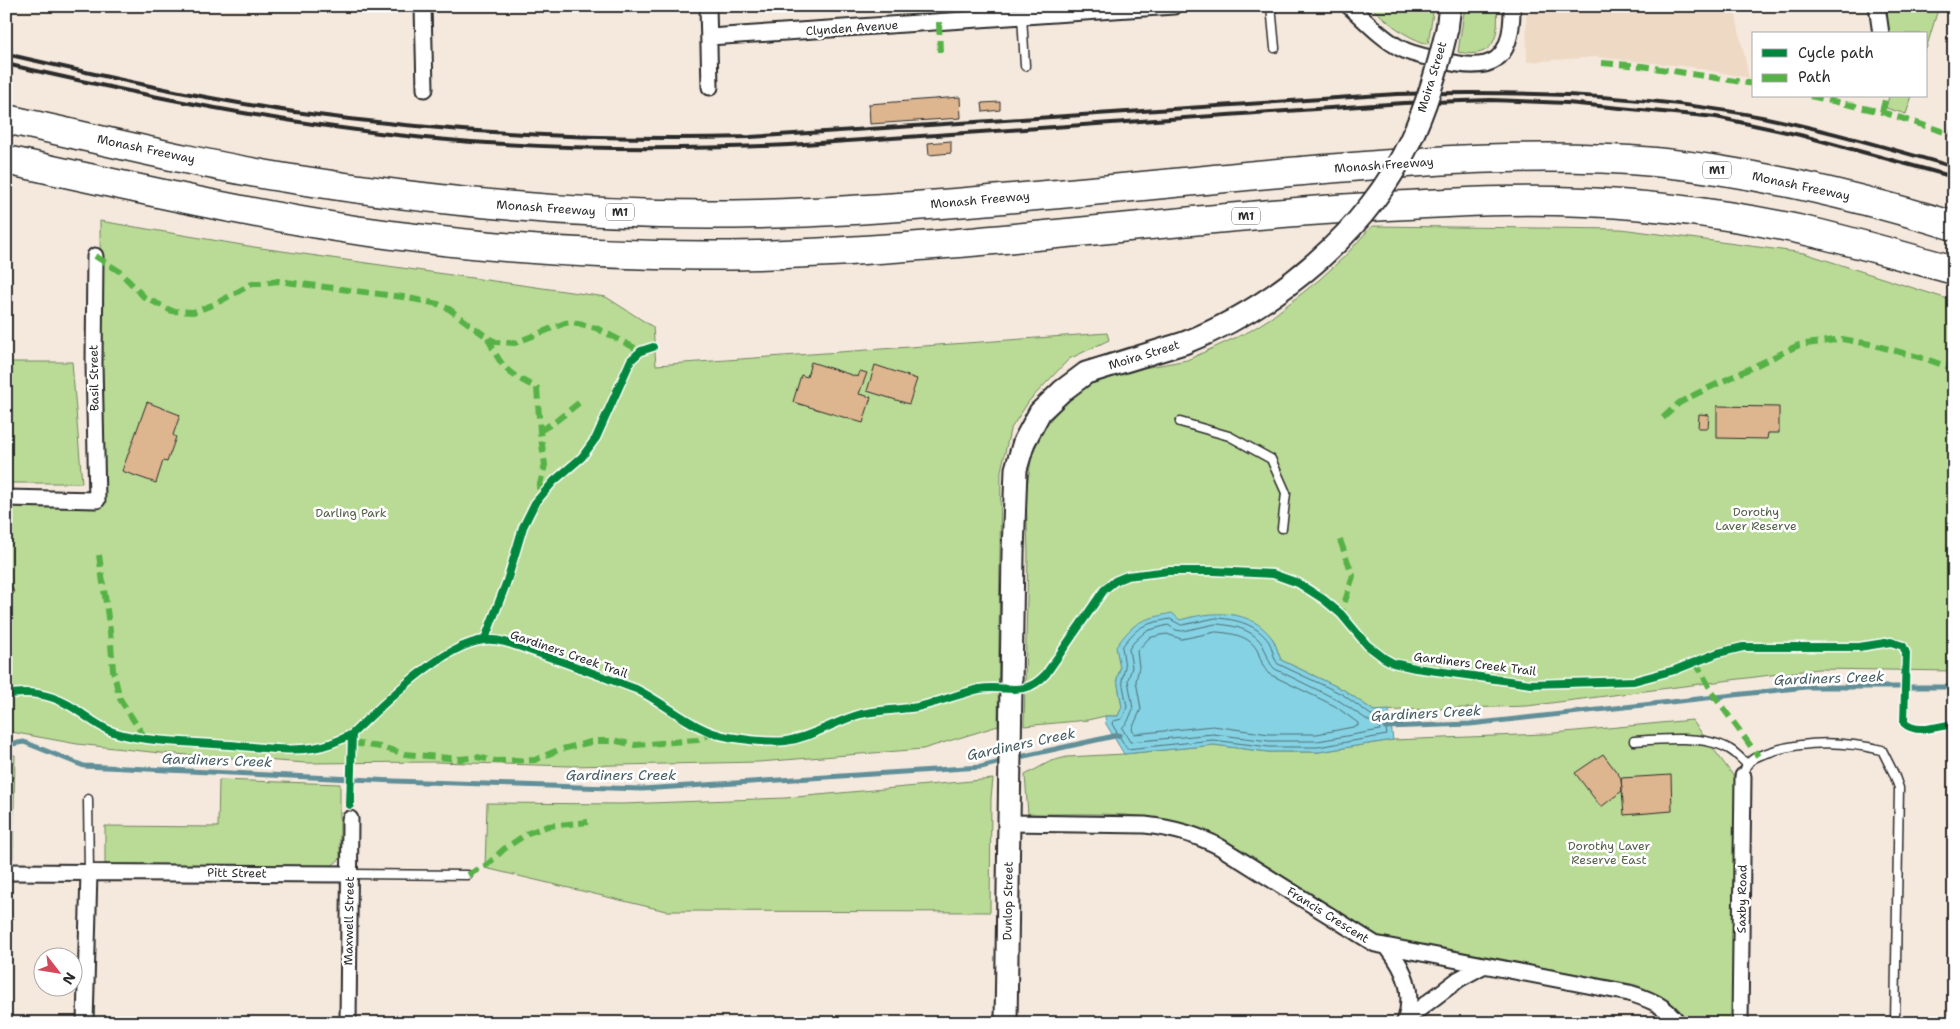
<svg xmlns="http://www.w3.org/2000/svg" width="1960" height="1029" viewBox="0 0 1960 1029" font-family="'Shantell Sans',sans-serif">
<rect width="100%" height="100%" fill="#f5e9dd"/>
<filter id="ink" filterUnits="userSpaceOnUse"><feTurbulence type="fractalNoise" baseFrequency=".02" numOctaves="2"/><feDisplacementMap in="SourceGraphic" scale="10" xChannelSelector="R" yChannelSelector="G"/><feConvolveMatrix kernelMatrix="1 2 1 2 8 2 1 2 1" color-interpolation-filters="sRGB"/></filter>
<g filter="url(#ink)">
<path fill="#eed9c5" d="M1526,6H1734L1749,78L1691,67L1596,57L1527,62Z"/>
<path fill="#b9db95" stroke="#728360" d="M1370,6H1434L1428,44C1404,37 1389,23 1370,6Z
M1465,6H1497C1499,36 1496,60 1458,52Z
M1885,6H1939L1926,49V34H1889Z
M1889,96H1912L1906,114L1886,108Z
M100,221L254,247L606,297L653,327L656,365L1107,333L1109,340L1069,359L1029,401L1010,430L1001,471L998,726L923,749L759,762L570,766L435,762L306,763L160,753L77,744L6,731V499L102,498Z
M1372,226L1621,229L1804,253L1954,301V671L1818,669L1527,706L1374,711L1344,690L1281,660L1273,639L1192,617L1117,646L1120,668L1117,679L1122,707L1118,716H1105L1088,720L1024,726L1028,554L1026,492L1032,454L1045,426L1067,401L1090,384L1144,368L1187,360L1250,331L1272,317L1319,280L1344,257Z
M6,362H72L82,483H6Z
M1692,720L1735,778L1733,1023H1690C1676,1004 1658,993 1636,985L1380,937L1220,838C1166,808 1089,815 1028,814L1025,775L1051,761L1067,757L1124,754L1214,745L1268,752H1319L1393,740L1544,734Z
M6,755H15L13,859H6Z
M993,779L991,798L990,912L666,911L485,868L487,803L623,804L785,798Z
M219,780L340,784V859L330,867L105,864V826L218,827Z"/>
<path fill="#84d2e3" stroke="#608f99" d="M1172,613L1180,620C1212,611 1250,608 1272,638C1276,644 1278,653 1281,660L1344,690L1374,711L1389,710L1393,740L1319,752H1268L1214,745L1124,754L1106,724L1105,716H1118L1122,707L1117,679L1120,668L1116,647C1135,620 1141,620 1172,613Z"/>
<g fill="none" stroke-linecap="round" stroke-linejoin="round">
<path stroke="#4f6e75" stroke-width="1" d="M1216,618C1235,619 1257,624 1269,642C1273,649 1273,658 1278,664L1342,694L1371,715L1384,716L1387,735L1318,747H1269L1213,740L1127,749L1112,724L1113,721L1122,719L1127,707L1122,680L1125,667L1122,647C1138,625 1145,624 1170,619L1181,625Z
M1216,624C1234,625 1256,630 1264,648C1268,655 1268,663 1275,669L1338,700L1369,721L1379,723L1380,730L1318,741H1269L1213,734L1130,742L1122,728L1128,721L1133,709L1128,680L1132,667L1129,649L1134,642L1146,631L1168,625L1176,630L1182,631Z
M1216,632C1232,633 1251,636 1258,652C1261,660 1263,668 1269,674L1335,706L1358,723V726L1317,734H1269L1213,726L1134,734L1132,729L1141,709L1136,681L1139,667L1137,651L1149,638L1160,635L1167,634L1181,639Z"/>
<path stroke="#608f99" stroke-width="5" d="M1385,727L1470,724L1806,687H1954
M6,745L24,742L84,766L394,781L642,789L981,767L1004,761
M1015,758L1119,735"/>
</g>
<path fill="#ddb58e" stroke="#2b2b2b" d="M960,97L961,118L870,124L869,104Z
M1000,102V110L983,112L982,103Z
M951,141V153L929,155L928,143Z
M811,362L858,377L860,371L867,373L859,394L871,397L863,423L793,402L801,375L807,377Z
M875,365L917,379L909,404L867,391Z
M147,402L180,415L173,435L176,437L167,462L163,461L156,483L122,471Z
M1717,406L1779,407V433H1768L1767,439L1717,438Z
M1699,414L1709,415L1708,428H1698Z
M6,587H12L14,593L8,599H6Z
M1603,754L1621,778L1622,791L1601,807L1575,773Z
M1671,775L1672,811L1624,815L1621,778Z"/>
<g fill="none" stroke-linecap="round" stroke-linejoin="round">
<defs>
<path id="service" d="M1271,6L1275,48
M1022,16L1025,66
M1180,422L1229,436L1271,459L1286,493L1282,528
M1634,741C1661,739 1705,735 1729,749C1735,752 1741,759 1747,764
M1743,776C1744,772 1745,767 1747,765C1751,758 1760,755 1767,753C1805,740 1843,741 1882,750L1894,774L1899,788L1895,1023
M88,799L89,872
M350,874L468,875"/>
<path id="minor" d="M423,6L425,89
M708,6L710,87
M1349,6C1365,20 1381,38 1400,48C1412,55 1427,57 1440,60C1492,74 1513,62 1512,6
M1877,6L1881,34
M709,37L1174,6
M6,498L97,500L94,364L95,256
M1010,823L1145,825C1172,828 1196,834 1220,847L1375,944L1629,993C1649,999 1665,1005 1678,1023
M6,872L350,874
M1388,948C1405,970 1414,991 1406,1019
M85,1023L89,872
M348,1023L350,819
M1404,1023L1406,1019L1459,979L1483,966
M1740,1023L1743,776"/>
<path id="secondary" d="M1447,29L1450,6
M1006,1023L1013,553L1016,469L1024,442L1040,412L1062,391L1086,373L1184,343"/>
<path id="motorway" d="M6,119C99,139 192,163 286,178C442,203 600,218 759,214C936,209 1113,188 1290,172C1411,162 1533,151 1655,162C1757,172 1856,196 1954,226
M6,160C122,185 238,212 355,230C488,249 624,258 758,255C976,249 1191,215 1408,205C1457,202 1507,200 1556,201C1644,203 1734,214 1820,234C1865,245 1909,258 1954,270"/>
</defs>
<use href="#service" stroke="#2b2b2b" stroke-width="11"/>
<use href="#minor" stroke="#2b2b2b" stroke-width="19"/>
<use href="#secondary" stroke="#2b2b2b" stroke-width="25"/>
<use href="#motorway" stroke="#2b2b2b" stroke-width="31"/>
<use href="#service" stroke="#fff" stroke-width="8"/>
<use href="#minor" stroke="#fff" stroke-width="15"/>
<use href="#secondary" stroke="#fff" stroke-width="21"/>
<use href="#motorway" stroke="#fff" stroke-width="28"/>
<path stroke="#2b2b2b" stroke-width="4" d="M6,54C102,76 198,98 295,112C446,133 597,141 750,137L1397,94C1521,91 1645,94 1767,118C1830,131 1892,149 1954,167
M6,64C115,89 223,112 334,127C484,149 638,152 789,145L1404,103L1491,100L1567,103L1716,117L1800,135L1954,177"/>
<defs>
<path id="secondary-bridge" d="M1184,343C1276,307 1367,232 1410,141C1427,105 1438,68 1447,29"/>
</defs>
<use href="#secondary-bridge" stroke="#2b2b2b" stroke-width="25" stroke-linecap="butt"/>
<use href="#secondary-bridge" stroke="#fff" stroke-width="21"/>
<path stroke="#56b246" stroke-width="6" stroke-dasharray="12 6" stroke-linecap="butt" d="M939,22L940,53
M1602,63L1642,66L1754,84
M1810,96L1882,112L1954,135
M1882,112L1886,96
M95,256L119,271L144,297L172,311L193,312L215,304L252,284L278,281L403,297L438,304L449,309L488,338L496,342L515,343L565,323L573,322L596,328L641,351
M488,338C502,369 507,373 537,388L540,431L545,465L539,488L542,494
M1663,418L1679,403L1696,394L1799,345L1842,339L1870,344L1926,359L1954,369
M540,431L556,421L580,402
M1340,540L1353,576L1341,614
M99,555L110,631L113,670L120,699L145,738
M1695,661L1715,697L1758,756
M351,743L381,747L405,754L460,759L477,757L496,761L535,760L558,750L595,741H617L635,745L698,740L712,733
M468,875L488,864L504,849L528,833L548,826L588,822"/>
<defs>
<path id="cycleway" d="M485,639L507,581L523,527L535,503L554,481L582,457L596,438L631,360L641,351L653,347
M6,695C34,689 58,696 81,713C91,720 101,728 113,732C148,743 193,742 230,745C257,747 286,752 313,748C328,746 339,741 352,734C382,705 442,645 484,640C499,638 518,646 532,651C567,663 601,676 636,689C667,704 695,732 729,737C747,740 769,743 786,741C813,737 835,721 861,714C879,710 898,710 917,707C938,703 958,694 979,689C1007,684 1023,699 1046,674L1104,590L1115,581L1127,576L1169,571H1213L1273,574L1298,583L1323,599L1341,614L1367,645L1384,658L1393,663L1415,668L1531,684L1634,681L1675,670L1718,653L1743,647H1859L1891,642L1903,646L1906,653L1904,723C1917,735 1938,726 1954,724
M350,805L352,734"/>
</defs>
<use href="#cycleway" stroke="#fff" stroke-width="11"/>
<use href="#cycleway" stroke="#00873e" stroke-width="8"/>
</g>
</g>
<g text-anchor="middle" stroke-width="5" stroke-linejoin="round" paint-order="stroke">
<g fill="#fff" stroke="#6b6b6b" stroke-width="1">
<rect x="1703" y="161.5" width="28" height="17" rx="4"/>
<rect x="606" y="203.5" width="28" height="17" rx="4"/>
<rect x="1232" y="207.5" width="28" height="17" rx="4"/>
</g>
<g font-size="11" font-weight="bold" fill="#2b2b2b">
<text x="1717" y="174">M1</text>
<text x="620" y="216">M1</text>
<text x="1246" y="220">M1</text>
</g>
<g font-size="12" fill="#2b2b2b" stroke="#fff">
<text transform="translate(852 28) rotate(-4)" y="4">Clynden Avenue</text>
<text transform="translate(1432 77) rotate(-73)" y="4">Moira Street</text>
<text transform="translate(146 149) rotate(12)" y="4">Monash Freeway</text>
<text transform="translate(1384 165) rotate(-4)" y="4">Monash Freeway</text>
<text transform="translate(1801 186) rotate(12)" y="4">Monash Freeway</text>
<text transform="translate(980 200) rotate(-5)" y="4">Monash Freeway</text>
<text transform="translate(546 208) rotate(4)" y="4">Monash Freeway</text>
<text transform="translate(1144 355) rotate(-17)" y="4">Moira Street</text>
<text transform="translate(94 378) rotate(-91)" y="4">Basil Street</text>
<text transform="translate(569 654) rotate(19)" y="4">Gardiners Creek Trail</text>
<text transform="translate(1475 664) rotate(7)" y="4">Gardiners Creek Trail</text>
<text transform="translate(237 873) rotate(1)" y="4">Pitt Street</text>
<text transform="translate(1742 899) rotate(-89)" y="4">Saxby Road</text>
<text transform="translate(1008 901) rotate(-89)" y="4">Dunlop Street</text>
<text transform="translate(1328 915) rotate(32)" y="4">Francis Crescent</text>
<text transform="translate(349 921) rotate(-89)" y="4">Maxwell Street</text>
</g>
<g font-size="12" fill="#56604b" stroke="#fff">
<text x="1756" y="516">Dorothy<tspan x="1756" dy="14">Laver Reserve</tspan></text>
<text x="351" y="517">Darling Park</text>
<text x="1609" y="850">Dorothy Laver<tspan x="1609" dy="14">Reserve East</tspan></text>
</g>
<g font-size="14" font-style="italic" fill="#465d62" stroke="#fff">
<text transform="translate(1829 678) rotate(-2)" y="5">Gardiners Creek</text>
<text transform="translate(1426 713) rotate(-3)" y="5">Gardiners Creek</text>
<text transform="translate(1021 744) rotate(-12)" y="5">Gardiners Creek</text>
<text transform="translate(217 760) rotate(2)" y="5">Gardiners Creek</text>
<text x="621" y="780">Gardiners Creek</text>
</g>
</g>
<rect width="1960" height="1029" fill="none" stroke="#fff" stroke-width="25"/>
<rect x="12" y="12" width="1935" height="1004" fill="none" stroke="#2b2b2b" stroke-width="2" filter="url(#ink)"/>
<rect x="1752" y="32" width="175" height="65" fill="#ffffff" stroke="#aaaaaa"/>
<rect x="1762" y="49" width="25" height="8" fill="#00873e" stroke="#aaaaaa"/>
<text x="1798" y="58" font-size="15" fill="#2b2b2b">Cycle path</text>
<rect x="1762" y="74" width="25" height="8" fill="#56b246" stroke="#aaaaaa"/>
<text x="1798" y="82" font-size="15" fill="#2b2b2b">Path</text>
<g transform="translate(58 972) rotate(121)"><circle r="24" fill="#ffffff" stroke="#aaaaaa"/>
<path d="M0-4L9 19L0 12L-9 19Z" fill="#d1495b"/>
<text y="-8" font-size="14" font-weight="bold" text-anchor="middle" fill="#2b2b2b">N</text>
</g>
</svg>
